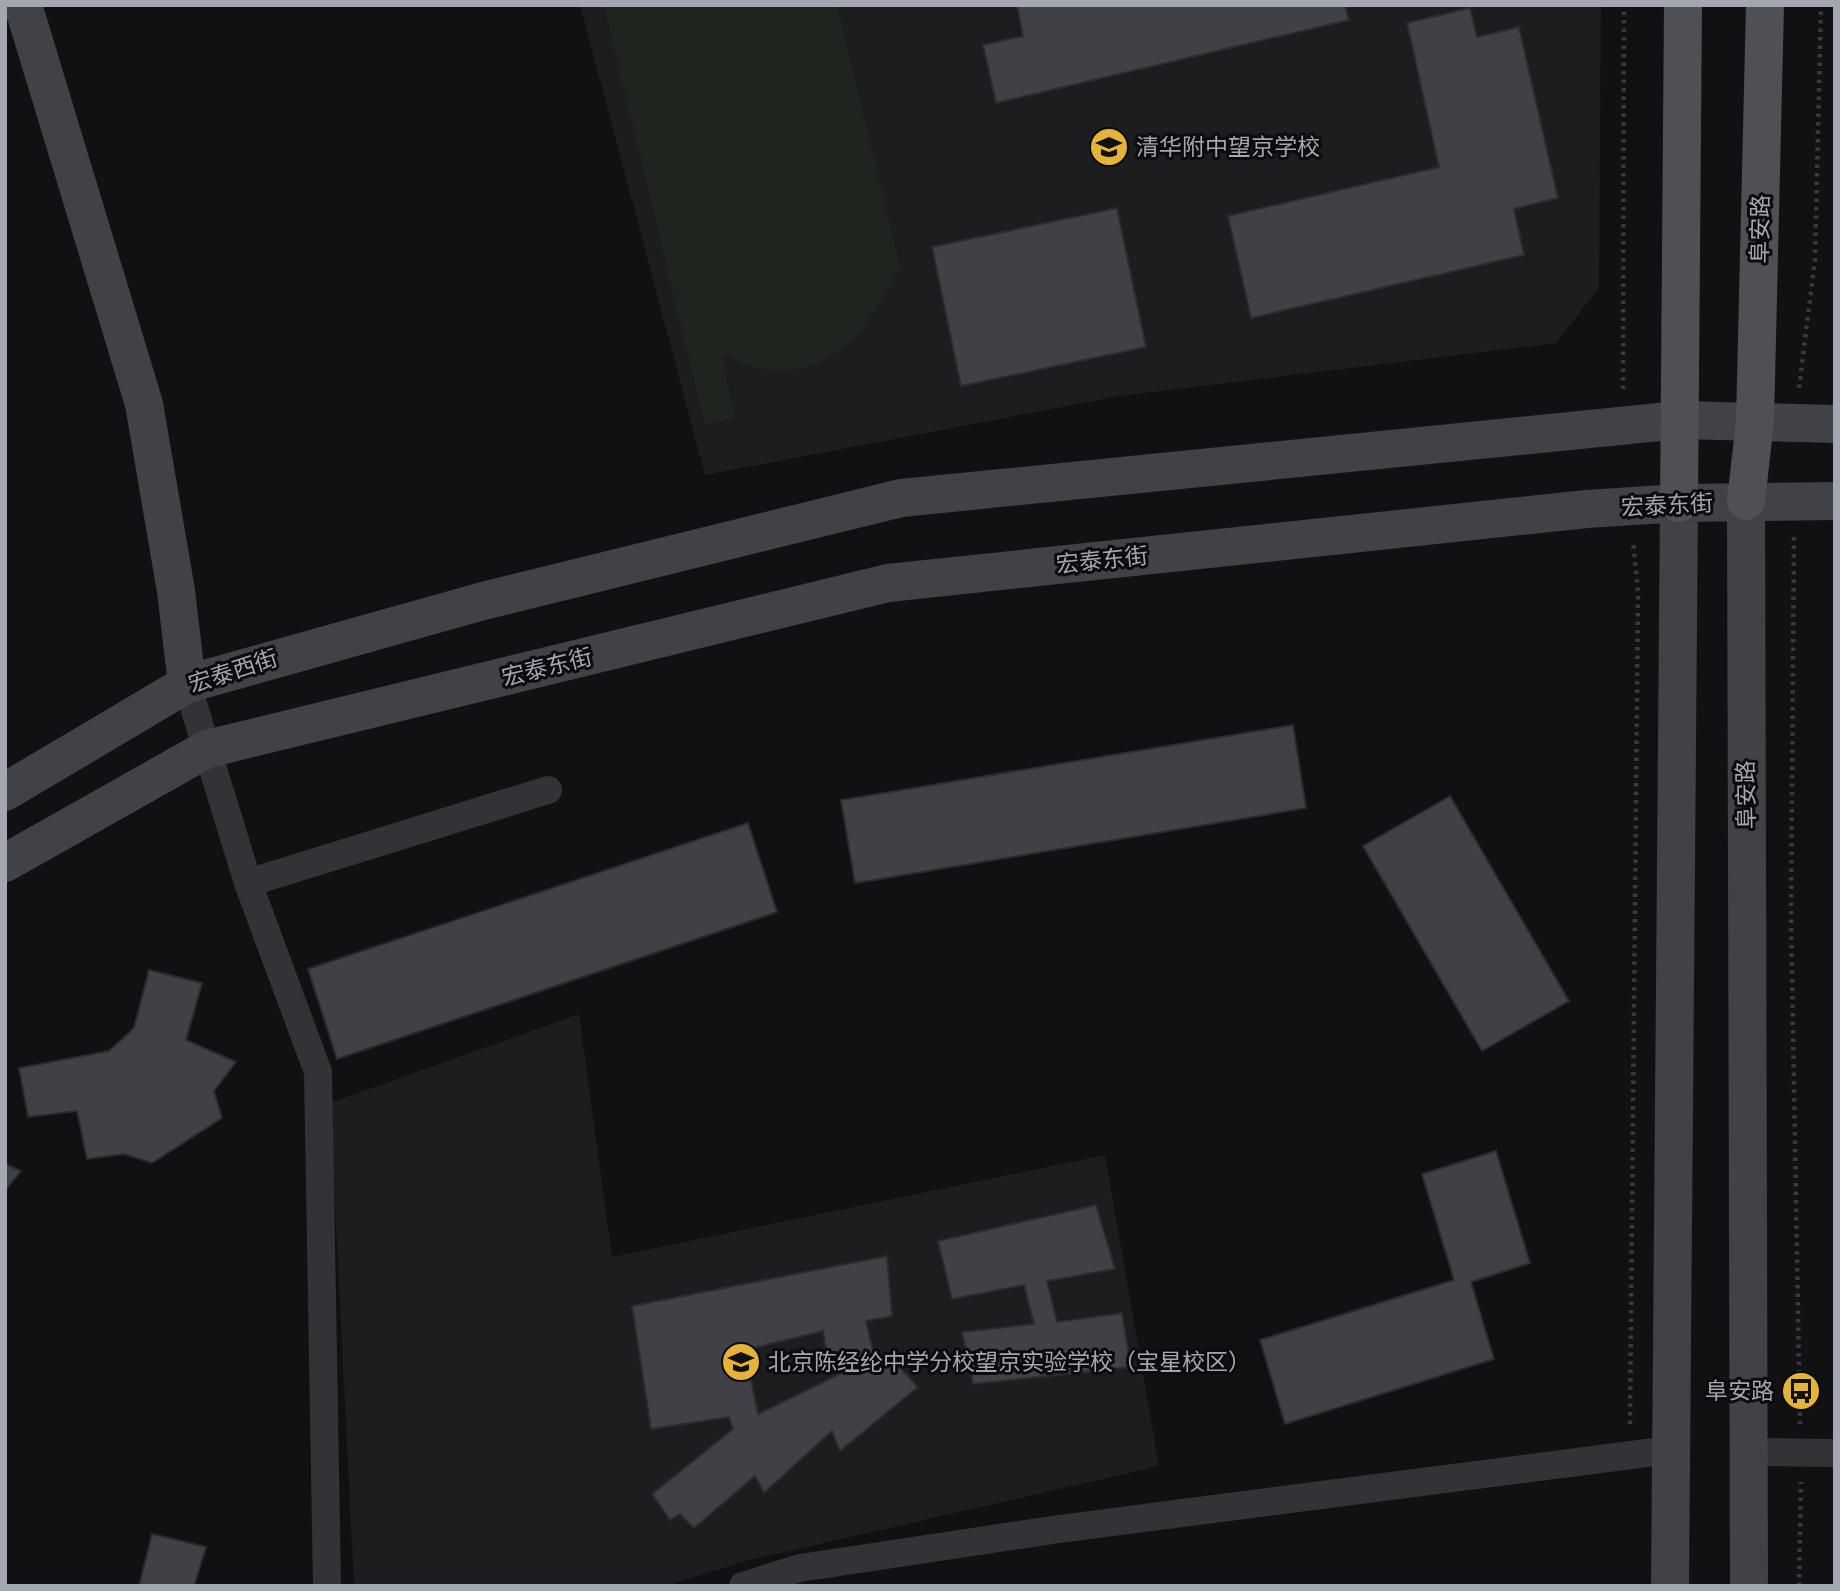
<svg xmlns="http://www.w3.org/2000/svg" width="1840" height="1591" viewBox="0 0 1840 1591" font-family="Cabin,'Noto Sans SC',sans-serif">
<rect width="100%" height="100%" fill="#111113"/>
<path fill="#1d1d20" d="M580,5H1601L1599,288L1556,343L1120,396L705,475Z
M579,1014L612,1257L1105,1155L1159,1466L746,1561L665,1586H354L330,1103Z"/>
<path fill="#1e251f" d="M604,5H837L900,267C869,325 839,379 762,369C749,367 734,358 721,354L735,418L705,425Z"/>
<path fill="#404146" stroke="#2c2b2f" stroke-width="2" fill-rule="evenodd" d="M1017,5H1345L1349,20L996,103L983,45L1023,36Z
M1470,8L1477,37L1519,27L1558,198L1514,209L1524,255L1251,318L1228,216L1439,167L1407,23Z
M1117,208L1146,347L961,386L932,247Z
M1293,725L1306,808L855,883L841,800Z
M1450,796L1569,1001L1482,1051L1363,846Z
M748,823L777,912L337,1059L308,969Z
M149,970L202,983L186,1040L236,1062L214,1091L222,1118L152,1163L124,1154L87,1159L77,1111L28,1117L19,1068L109,1051L134,1028Z
M1496,1151L1530,1263L1471,1282L1494,1359L1285,1424L1260,1340L1454,1280L1422,1174Z
M5,1164L21,1171L5,1191Z
M1096,1205L1115,1269L1047,1281L1057,1322L1122,1313L1131,1367L973,1384L962,1332L1034,1324L1024,1285L952,1299L938,1241Z
M887,1256L892,1316L866,1321L875,1359L887,1354L918,1387L840,1451L832,1431L764,1493L755,1476L694,1528L680,1514L670,1520L652,1494L733,1429L729,1417L651,1429L632,1306ZM823,1331L827,1357L847,1354L850,1369L758,1414L745,1350Z
M152,1534L206,1547L194,1586H139Z"/>
<g fill="none" stroke-linecap="round" stroke-linejoin="round">
<path stroke="#393a3e" stroke-width="4.5" stroke-dasharray="3.5 5" stroke-linecap="butt" d="M1799,388L1815,259L1821,5
M1623,389L1624,5
M1794,537L1791,916L1800,1424
M1630,1424L1638,592L1633,541
M1799,1586L1801,1482"/>
<path stroke="#333337" stroke-width="28" d="M187,684L248,883L318,1072L327,1586
M248,883L548,790
M1751,1452L1835,1453
M743,1586L800,1568L1059,1529L1670,1450"/>
<path stroke="#414247" stroke-width="38" d="M23,5L144,404L176,591L187,684
M1746,501L1749,1586
M5,792L187,684L483,601L901,498L1679,420L1835,424
M5,863L207,749L888,583L1587,509L1679,503L1835,501
M1670,1586L1679,503"/>
<path stroke="#4f5056" stroke-width="38" d="M1746,501L1755,421L1765,5
M1679,503L1683,5"/>
</g>
<defs>
<symbol id="school-disc" viewBox="-11 -11 22 22"><circle r="9.5" fill="#e5b337" stroke="#0c0c0e"/><path d="M0-5L7-2L0 1L-7-2ZM-4 1L0 2.5L4 1V4Q0 6-4 4Z" fill="#111"/></symbol>
<symbol id="bus-disc" viewBox="-11 -11 22 22"><circle r="9.5" fill="#e5b337" stroke="#0c0c0e"/><path d="M-5-6H5V4H4V6H2V4H-2V6H-4V4H-5ZM-3.5-4V0h7V-4ZM-3.5 1.2v1.5H-2V1.2ZM2 1.2v1.5H3.5V1.2Z" fill="#111"/></symbol>
</defs>
<g fill-rule="evenodd">
<use href="#school-disc" x="1087" y="125" width="44" height="44"/>
<use href="#school-disc" x="719" y="1340" width="44" height="44"/>
<use href="#bus-disc" x="1779" y="1369" width="44" height="44"/>
</g>
<g text-anchor="middle" stroke-width="6" stroke-linejoin="round" paint-order="stroke">
<g font-size="23" fill="#a3a7b2" stroke="#0c0c0e" text-anchor="start">
<text x="1136" y="155">清华附中望京学校</text>
<text x="768" y="1370">北京陈经纶中学分校望京实验学校（宝星校区）</text>
<text x="1774" y="1399" text-anchor="end">阜安路</text>
</g>
<g font-size="23" fill="#a3a7b2" stroke="#0c0c0e">
<text transform="translate(1760 229) rotate(-89)" y="8">阜安路</text>
<text transform="translate(1667 505) rotate(-3)" y="8">宏泰东街</text>
<text transform="translate(1102 560) rotate(-6)" y="8">宏泰东街</text>
<text transform="translate(547 667) rotate(-14)" y="8">宏泰东街</text>
<text transform="translate(233 671) rotate(-18)" y="8">宏泰西街</text>
<text transform="translate(1746 795) rotate(-91)" y="8">阜安路</text>
</g>
</g>
<rect width="1840" height="1591" fill="none" stroke="#a3a7b2" stroke-width="14"/>
</svg>
